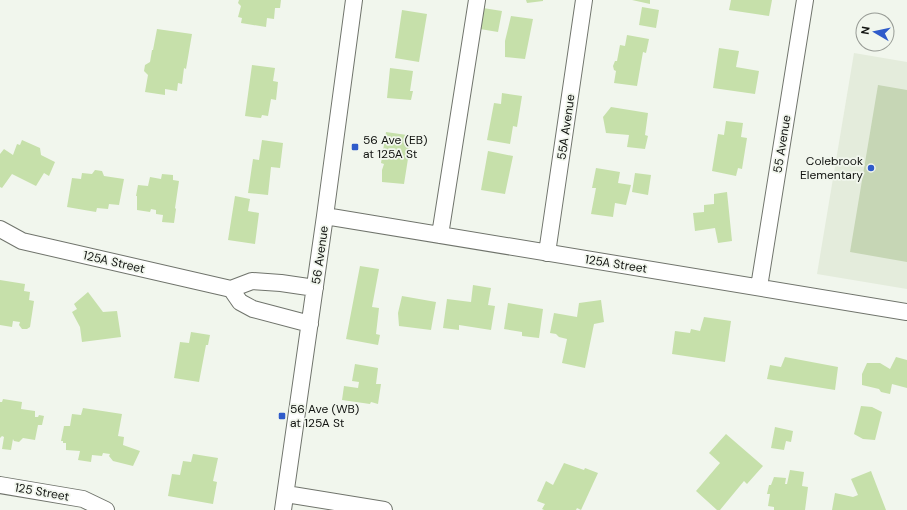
<svg xmlns="http://www.w3.org/2000/svg" width="907" height="510" viewBox="0 0 907 510" font-family="'DM Sans',sans-serif">
<rect width="100%" height="100%" fill="#f1f6ed"/>
<path fill="#e4ecdc" d="M854,53L907,62V289L817,274Z"/>
<path fill="#c6d6b5" d="M878,85L907,90V262L850,252Z"/>
<path fill="#c6e0aa" d="M239,0H281L280,8H275L274,19L267,18L266,27L241,23L242,18L238,17L241,6L238,3Z
M526,0H543V1L527,3Z
M632,0H650V4Z
M731,0H772L769,16L729,10Z
M642,7L659,10L656,28L639,25Z
M483,8L502,11L498,32L480,29Z
M402,10L427,14L419,62L395,58Z
M511,16L533,19L525,59L505,57V41Z
M157,29L192,34L186,69L184,68L182,84L178,83L177,91L165,89V95L145,92L148,75L144,71L145,65L150,62L152,50H153Z
M627,35L649,39L646,53L643,52L637,86L614,83L616,71L614,70L613,66L615,61H617L620,45L625,46Z
M719,48L739,51L736,67L759,71L755,94L713,88Z
M252,65L275,68L273,81L278,82L276,100L271,99L268,116L262,115L261,118L245,116Z
M390,68L413,71L410,91H413L411,100L387,98Z
M502,93L522,96L517,127L513,126L510,144L487,140L494,103L501,104Z
M611,107L648,113L645,135L648,136L645,149L627,147L629,135L606,133L603,117Z
M726,121L743,123L741,137L747,138L742,169L738,168L736,176L712,171L718,134L724,135Z
M386,132L407,135L405,145L410,146L404,184L382,182V170L384,164L381,163Z
M22,140L40,148L41,155L55,162L49,176L44,173L36,186L12,174L2,188L0,187V154L4,149L13,155L17,144L20,145Z
M262,140L283,143L280,168L271,167L268,195L248,193L253,159L259,160Z
M488,151L513,156L505,194L481,190Z
M596,168L620,172L618,183L631,185L626,205L615,203L613,217L591,214L596,188H592Z
M95,170L102,171L104,176L124,179L119,205L109,204L108,209L97,208L96,212L67,207L72,178L81,179L82,173L92,174Z
M635,173L651,175L648,195L632,192Z
M162,174L173,175V180L179,181L175,208L176,209L174,223L162,222L163,215L156,214V210L151,209L150,212L137,210V196H136L138,185L148,186L150,177L161,179Z
M727,192L732,241L718,243L715,228L695,231L693,213L704,212V205L714,204V194Z
M235,196L250,199L248,211L259,213L255,244L228,240Z
M360,266L379,269L372,307L379,308L376,334L380,335L378,345L346,339Z
M0,280L25,284L24,291L30,292L29,300L34,301L30,327L27,329H22L19,325L20,322L13,321L12,327L0,325Z
M473,285L491,288L488,305L495,306L491,330L459,325V330L443,328L447,299L471,302Z
M88,292L103,312L117,311L121,337L82,342L80,327L72,312L77,309L74,304Z
M402,296L436,302L431,330L399,326L398,313Z
M601,300L604,322L594,324L585,368L562,363L567,339L559,337L556,334L550,333L554,313L577,317L579,303Z
M508,303L543,309L539,338L522,336V332L504,329Z
M704,317L731,321L725,362L672,354L675,331L690,333L691,329L700,331Z
M191,332L210,335L208,345H206L199,382L174,378L180,342L189,343Z
M785,357L838,367L835,390L767,379L770,365L781,367Z
M896,357L907,360V388L892,384L890,394L881,392L879,389L862,385V374L867,363H880L890,369Z
M355,364L378,368L376,384H381L378,404L371,402L370,404L342,400L344,386L358,388L359,382L352,381Z
M3,399L22,402L21,409L35,411V417H38L39,415L44,416L42,425H38L35,440L23,438L19,442L14,441L13,439L11,450L2,449L4,437L2,436L0,438V402H2Z
M861,406L872,407L882,412L875,440L863,439L854,434Z
M83,408L122,414L118,436L124,437L123,445L140,451L133,466L113,461L109,456L110,454L103,453L102,456L92,455L91,462L78,460L80,451L66,450V443H63V441H61L64,426H70L72,414L81,415Z
M775,427L793,431L791,442L786,441L784,450L771,448Z
M726,434L763,466L747,484L744,481L720,510H717L696,491L720,463L709,453Z
M193,454L218,458L213,481L217,482L213,504L168,496L172,474L180,475L183,461L191,462Z
M564,463L584,470L585,468L598,473L581,510L577,508L576,510H544L542,509L545,504L537,501L546,481L553,485Z
M790,470L804,472L802,486L808,487L805,510H774V507L768,506L770,494H767L769,485H771L774,477L786,478L785,484H787Z
M871,471L886,510H832L835,493L853,497L858,495L851,479Z"/>
<g fill="none" stroke-linecap="round" stroke-linejoin="round">
<defs>
<path id="minor" d="M325,216L907,312
M0,229L22,241L231,289L252,281L281,283L315,288
M440,235L477,0
M547,253L584,0
M759,287L805,0
M231,289L240,302L253,309L310,324
M0,485L83,499L106,510
M286,494L384,510
M283,510L325,216L354,0"/>
</defs>
<use href="#minor" stroke="#70746c" stroke-width="18"/>
<use href="#minor" stroke="#fff" stroke-width="16"/>
</g>
<g fill="#2f5bca" stroke="#f1f6ed" stroke-width="1.5">
<rect x="351" y="143" width="8" height="8" rx="2"/>
<circle cx="871" cy="168" r="4"/>
<rect x="278" y="412" width="8" height="8" rx="2"/>
</g>
<g text-anchor="middle" stroke-width="3.5" stroke-linejoin="round" paint-order="stroke">
<g font-size="12" fill="#111310" stroke="#f1f6ed">
<text transform="translate(566 127) rotate(-82)" y="4">55A Avenue</text>
<text transform="translate(782 144) rotate(-81)" y="4">55 Avenue</text>
<text transform="translate(320 255) rotate(-82)" y="4">56 Avenue</text>
<text transform="translate(114 262) rotate(13)" y="4">125A Street</text>
<text transform="translate(616 264) rotate(9)" y="4">125A Street</text>
<text transform="translate(42 492) rotate(10)" y="4">125 Street</text>
</g>
<g font-size="12" fill="#111310" stroke="#f1f6ed" text-anchor="start">
<text x="363" y="144">56 Ave (EB)<tspan x="363" dy="14">at 125A St</tspan></text>
<text x="863" y="165" text-anchor="end">Colebrook<tspan x="863" dy="14">Elementary</tspan></text>
<text x="290" y="413">56 Ave (WB)<tspan x="290" dy="14">at 125A St</tspan></text>
</g>
</g>
<g transform="translate(875 32) rotate(279)"><circle r="19" fill="#f1f6ed" stroke="#979b95"/>
<path d="M0-3L7 15L0 10L-7 15Z" fill="#2f5bca"/>
<text y="-6" font-size="11" font-weight="bold" text-anchor="middle" fill="#111310">N</text>
</g>
</svg>
